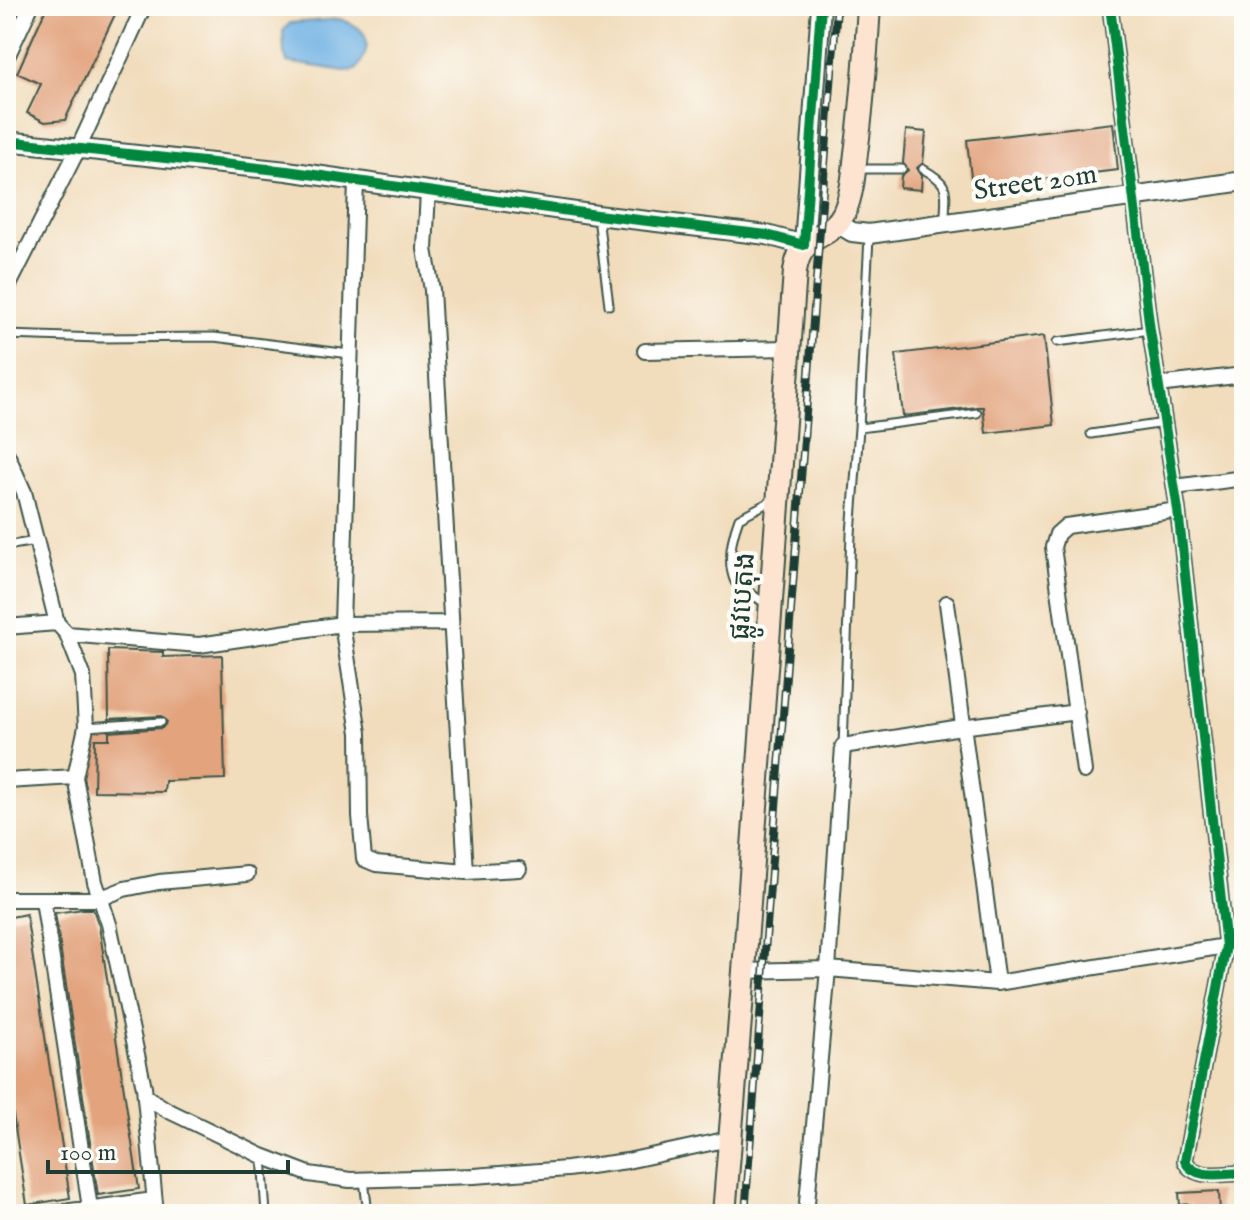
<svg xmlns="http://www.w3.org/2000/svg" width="1250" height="1220" viewBox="0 0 1250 1220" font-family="'IM FELL English','Noto Sans Khmer',serif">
<rect width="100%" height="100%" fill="#fdfcf7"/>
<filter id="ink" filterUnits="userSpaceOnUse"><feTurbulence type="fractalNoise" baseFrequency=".0125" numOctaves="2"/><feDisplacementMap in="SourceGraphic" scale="16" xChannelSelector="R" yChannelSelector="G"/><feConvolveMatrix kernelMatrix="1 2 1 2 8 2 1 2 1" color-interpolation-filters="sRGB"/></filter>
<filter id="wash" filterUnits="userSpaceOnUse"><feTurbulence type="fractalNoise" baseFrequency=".006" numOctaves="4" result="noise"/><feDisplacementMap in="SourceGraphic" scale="32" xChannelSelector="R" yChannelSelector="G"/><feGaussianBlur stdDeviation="1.8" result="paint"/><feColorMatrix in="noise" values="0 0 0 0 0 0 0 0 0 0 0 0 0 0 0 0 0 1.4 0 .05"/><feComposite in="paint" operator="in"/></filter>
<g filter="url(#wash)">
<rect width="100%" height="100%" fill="#f1dcbb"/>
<path fill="#6eb0e3" stroke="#46768c" stroke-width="2" d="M339,19C370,28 374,44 356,70L345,71L287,62L284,53L283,31L290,23Z"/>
<g id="blocks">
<path fill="#e2a37d" d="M47,6H119L65,120L45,122L27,113L41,84L17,73Z
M1113,123L1118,170L972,187L967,140Z
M906,130L926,132L923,163L917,168L922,176L921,190L900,188L901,176L908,170L903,163Z
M1044,336L1054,425L986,433L983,407H977L903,416L896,354Z
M108,650L163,652V657L222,655L225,779L165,781L164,792L94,791L95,739H109V732L162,728L167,722L161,716L109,719Z
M83,909H93L99,926L139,1189L98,1195L55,913Z
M26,914L70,1198L27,1205L6,1070V918Z
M1219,1191L1220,1214H1191V1204L1180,1205L1179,1193Z"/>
</g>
</g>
<g filter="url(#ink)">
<use href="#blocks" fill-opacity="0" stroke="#3e5548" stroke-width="2"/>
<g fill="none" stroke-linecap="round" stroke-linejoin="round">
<defs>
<path id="service" d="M856,169H902
M923,169C952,185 945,190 945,220
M598,217L609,305
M869,237L859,428L977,413
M6,335L100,338L214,337L350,354
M1057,342L1150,330
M1091,434L1164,423
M6,546L36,541
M767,605L735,582C726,562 732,537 739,518L773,500
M86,727L161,722
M843,746L851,534L859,428
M262,1156L266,1214
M364,1180L368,1214"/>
<path id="minor" d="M1110,6L1150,330L1178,510L1226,946L1185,1161C1195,1181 1224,1173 1244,1173
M6,59L31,6
M356,181L342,624L359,733L360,816L364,859L376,864L466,872L519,869
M428,192L425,249L432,290L466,872
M6,291L78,149L144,6
M645,351L789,348
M1158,385L1244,375
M6,452L24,492L57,623L67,634L83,675L86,727L75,777L95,882L109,924L144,1087L156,1214
M1175,487L1244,478
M947,603L997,983
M6,627L57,623
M67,634L199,645L342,624L451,623
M1084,771L1053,547L1057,534L1066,526L1178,510
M6,781L75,777
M6,899H99L124,889L159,882L247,874
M43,900L90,1208
M744,971L828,969L997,983L1244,943
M145,1096L167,1110L262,1156L309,1174L350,1180L474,1176L567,1169L627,1161L729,1139
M48,1214L154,1200
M806,1214L828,969L843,746L961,727L1077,712"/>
<path id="tertiary" d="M6,141L287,171L597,215L767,235L804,245L821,6
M837,223L852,232L869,234L1244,181"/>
<path id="secondary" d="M724,1214L744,971L795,271C801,231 829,242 844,213C852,195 854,172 856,153C863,104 866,55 869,6"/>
</defs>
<use href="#service" stroke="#3e5548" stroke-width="11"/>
<use href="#minor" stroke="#3e5548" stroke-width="18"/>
<use href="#tertiary" stroke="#3e5548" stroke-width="22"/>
<use href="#secondary" stroke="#3e5548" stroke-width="26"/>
<use href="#service" stroke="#fff" stroke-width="7"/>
<use href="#minor" stroke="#fff" stroke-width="14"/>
<use href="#tertiary" stroke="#fff" stroke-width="18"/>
<use href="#secondary" stroke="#fde4d0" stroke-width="22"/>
<defs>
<path id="rail" d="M745,1214L837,6"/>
</defs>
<use href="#rail" stroke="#1f3d34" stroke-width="8"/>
<use href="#rail" stroke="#fdfcf7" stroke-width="5" stroke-dasharray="15" stroke-linecap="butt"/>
<defs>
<path id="cycleway" d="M1110,6L1150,330L1178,510L1226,946L1185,1161C1195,1181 1224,1173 1244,1173
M6,141L287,171L597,215L767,235L804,245L821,6"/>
</defs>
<use href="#cycleway" stroke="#fdfcf7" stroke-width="15"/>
<use href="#cycleway" stroke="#00873e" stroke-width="10"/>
</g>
</g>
<g text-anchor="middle" stroke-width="8" stroke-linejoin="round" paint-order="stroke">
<g font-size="28" fill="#1f3d34" stroke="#fdfcf7">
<text transform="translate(1035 181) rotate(-8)" y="10">Street 20m</text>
<text transform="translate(741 596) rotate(-86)" y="10">ផ្លូវបេតុង</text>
</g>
</g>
<rect width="1250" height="1220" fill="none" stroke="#fdfcf7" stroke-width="32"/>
<path d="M48 1160v12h240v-12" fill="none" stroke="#1f3d34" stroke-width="4"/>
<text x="60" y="1160" font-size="24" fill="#1f3d34" stroke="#fdfcf7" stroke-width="6" paint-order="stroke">100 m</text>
</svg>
